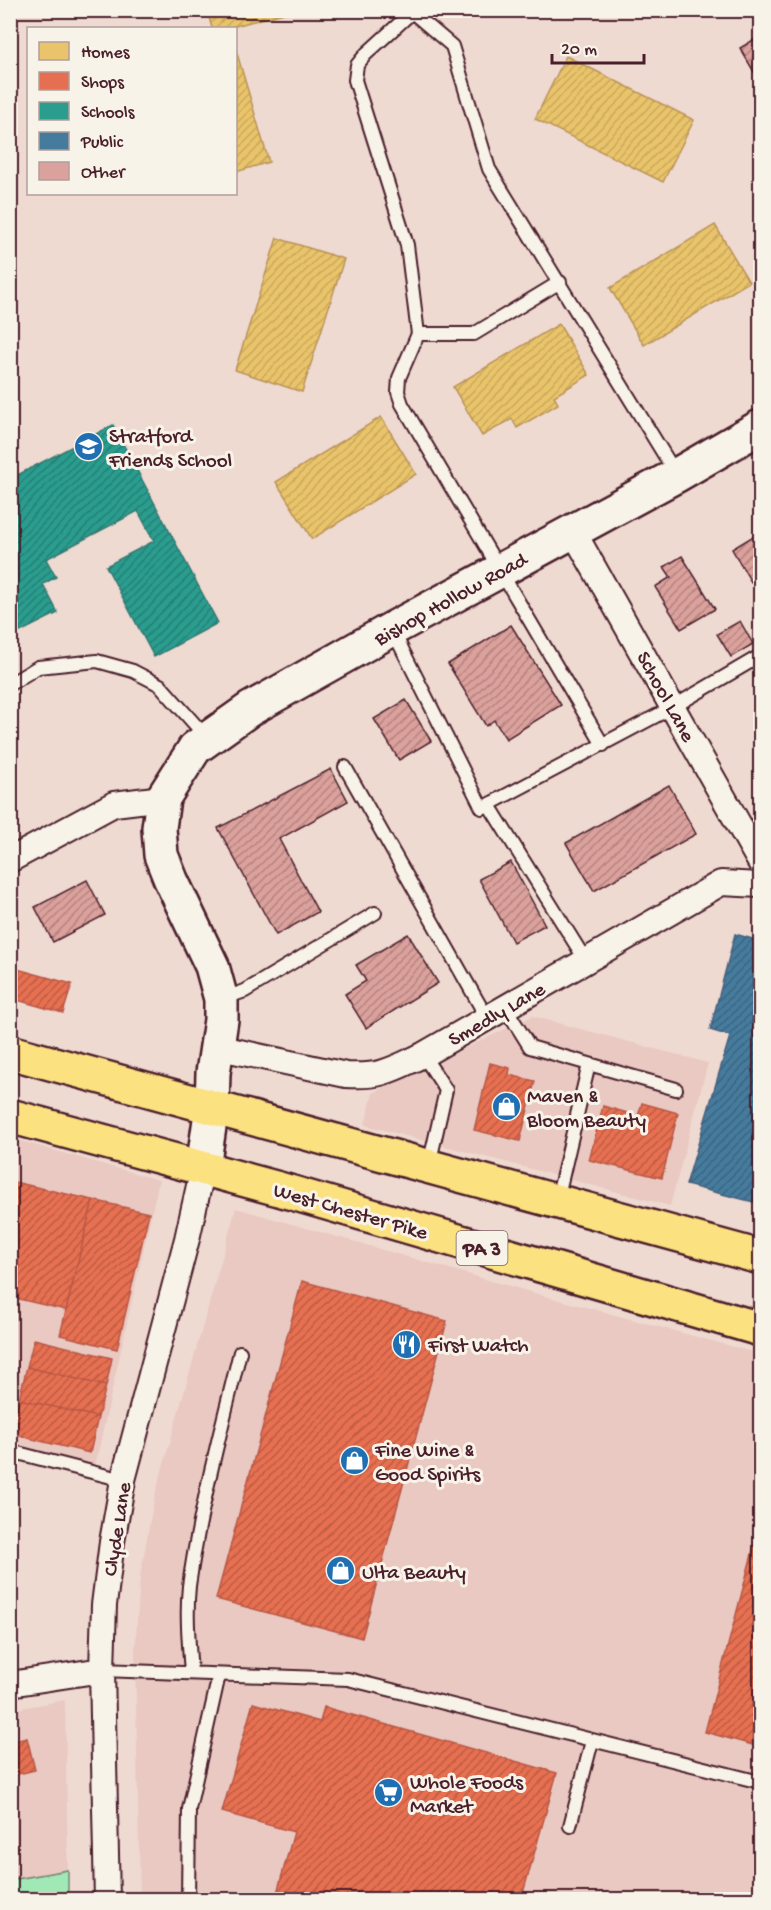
<svg xmlns="http://www.w3.org/2000/svg" width="771" height="1910" viewBox="0 0 771 1910" font-family="'Gochi Hand',sans-serif">
<defs>
<pattern id="homes-hatch" width="6" height="6" patternUnits="userSpaceOnUse" patternTransform="scale(1.5)"><rect width="6" height="6" fill="#e9c46a"/><path d="M-1 1l2-2M0 6l6-6M5 7l2-2" fill="none" stroke="#c9a85c"/></pattern>
<pattern id="shops-hatch" width="6" height="6" patternUnits="userSpaceOnUse" patternTransform="scale(1.5)"><rect width="6" height="6" fill="#e76f51"/><path d="M-1 1l2-2M0 6l6-6M5 7l2-2" fill="none" stroke="#bd5b43"/></pattern>
<pattern id="schools-hatch" width="6" height="6" patternUnits="userSpaceOnUse" patternTransform="scale(1.5)"><rect width="6" height="6" fill="#2a9d8f"/><path d="M-1 1l2-2M0 6l6-6M5 7l2-2" fill="none" stroke="#267f75"/></pattern>
<pattern id="public-hatch" width="6" height="6" patternUnits="userSpaceOnUse" patternTransform="scale(1.5)"><rect width="6" height="6" fill="#457b9d"/><path d="M-1 1l2-2M0 6l6-6M5 7l2-2" fill="none" stroke="#3c6480"/></pattern>
<pattern id="building-hatch" width="6" height="6" patternUnits="userSpaceOnUse" patternTransform="scale(1.5)"><rect width="6" height="6" fill="#dba19c"/><path d="M-1 1l2-2M0 6l6-6M5 7l2-2" fill="none" stroke="#b4837f"/></pattern>
</defs>
<rect width="100%" height="100%" fill="#efdad1"/>
<filter id="ink" filterUnits="userSpaceOnUse"><feTurbulence type="fractalNoise" baseFrequency=".0167" numOctaves="2"/><feDisplacementMap in="SourceGraphic" scale="12" xChannelSelector="R" yChannelSelector="G"/><feConvolveMatrix kernelMatrix="1 2 1 2 8 2 1 2 1" color-interpolation-filters="sRGB"/></filter>
<g filter="url(#ink)">
<path fill="#e9c9c1" d="M532,1016L708,1063L670,1206L365,1125L373,1093Z
M10,1138L159,1180L95,1466L11,1442Z
M236,1208L541,1295L760,1354V1899L140,1900L135,1652L140,1577L154,1499Z
M65,1700L68,1870L11,1880V1710Z"/>
<path fill="#a0e9b7" stroke="#758471" stroke-width="1.5" d="M68,1870V1899H11V1880Z"/>
<path fill="url(#homes-hatch)" stroke="#b99257" stroke-width="1.5" d="M207,10H295L228,28H212Z
M236,50L269,162L236,172Z
M566,56L694,120L663,182L535,119Z
M715,225L749,282L644,345L610,288Z
M277,238L344,259L302,392L235,370Z
M559,324L589,375L554,396L558,404L517,428L512,419L482,436L453,387Z
M381,417L416,474L312,539L276,482Z"/>
<path fill="url(#shops-hatch)" stroke="#b85746" stroke-width="1.5" d="M10,967L72,984L63,1013L10,998Z
M490,1063L510,1068L509,1075L535,1081L520,1141L474,1130Z
M642,1103L678,1113L662,1178L589,1160L603,1106L638,1116Z
M10,1181L93,1200L66,1310L10,1297Z
M93,1200L149,1213L117,1349L60,1335Z
M302,1281L447,1321L362,1638L216,1599Z
M34,1339L112,1358L106,1386L27,1367Z
M27,1367L106,1386L98,1417L19,1399Z
M19,1399L98,1417L90,1453L11,1434Z
M760,1524V1747L705,1732Z
M253,1703L320,1722L324,1707L557,1773L521,1900H275L294,1832L222,1812Z
M27,1738L35,1770L10,1776V1742Z"/>
<path fill="url(#schools-hatch)" stroke="#347771" stroke-width="1.5" d="M113,425L218,623L154,657L106,566L154,541L138,511L46,559L56,577L43,584L58,613L10,637V479Z"/>
<path fill="url(#public-hatch)" stroke="#465f7b" stroke-width="1.5" d="M735,934L760,941V1178L754,1202L686,1185L730,1036L710,1030Z"/>
<path fill="url(#building-hatch)" stroke="#4a1f2b" stroke-width="1.5" d="M760,36V82L740,48Z
M760,532V577L751,582L732,549Z
M682,556L715,609L681,629L655,587L671,577L664,567Z
M740,621L753,644L731,657L717,634Z
M511,625L561,705L506,739L494,720L486,726L448,664Z
M406,700L431,741L399,760L374,719Z
M331,769L348,801L279,839L318,912L276,935L218,828Z
M669,785L696,834L594,891L566,843Z
M511,862L545,925L513,942L479,879Z
M87,880L105,915L53,942L35,907Z
M408,934L438,983L366,1028L345,994L366,981L356,965Z"/>
<g fill="none" stroke-linecap="round" stroke-linejoin="round">
<defs>
<path id="lane" d="M418,334H474L560,282
M392,629L482,808L673,707L760,656
M10,684L38,667L97,661L133,671L160,685L207,738
M603,745L402,404L398,392L399,378L418,334L407,245L355,80L357,65L366,54L412,12L452,46L489,169L676,474
M345,767L487,1018
M489,805L586,961
M222,999L245,991L375,913
M505,1007L530,1047L676,1089
M423,1055L446,1090L429,1165
M557,1200L589,1064
M10,1451L123,1480
M102,1670L348,1679L760,1782
M191,1673C189,1645 186,1615 189,1586C200,1507 221,1430 240,1352
M570,1826L592,1741
M188,1900L189,1809L219,1675"/>
<path id="street" d="M573,531L760,862
M10,860L114,804L163,798
M216,1047L346,1075C382,1077 391,1070 423,1055L721,883L760,885
M10,1684L102,1670
M107,1900L102,1670L104,1605L112,1542L123,1480L187,1239L203,1168"/>
<path id="secondary" d="M203,1168L212,1106L213,1073L221,1020V999L212,966L171,880L161,855L159,828L163,798L195,748L250,709L392,629L677,475L760,427"/>
<path id="highway" d="M10,1052L760,1257
M10,1116L279,1189L760,1329"/>
</defs>
<use href="#lane" stroke="#4a1f2b" stroke-width="16"/>
<use href="#street" stroke="#4a1f2b" stroke-width="28"/>
<use href="#secondary" stroke="#4a1f2b" stroke-width="38"/>
<use href="#highway" stroke="#4a1f2b" stroke-width="38"/>
<use href="#lane" stroke="#f7f3e8" stroke-width="12"/>
<use href="#street" stroke="#f7f3e8" stroke-width="24"/>
<use href="#secondary" stroke="#f7f3e8" stroke-width="33"/>
<use href="#highway" stroke="#fbe180" stroke-width="33"/>
</g>
</g>
<defs>
<symbol id="school-disc" viewBox="-11 -11 22 22"><circle r="9.5" fill="#1f6fb2" stroke="#f7f3e8"/><path d="M0-5L7-2L0 1L-7-2ZM-4 1L0 2.5L4 1V4Q0 6-4 4Z" fill="#fff"/></symbol>
<symbol id="shop-disc" viewBox="-11 -11 22 22"><circle r="9.5" fill="#1f6fb2" stroke="#f7f3e8"/><path d="M-5-2.5h2.3a2.7 3.5 0 0 1 5.4 0H5L5.5 6h-11ZM-1.5-2.5h3a1.5 2.3 0 0 0-3 0Z" fill="#fff"/></symbol>
<symbol id="restaurant-disc" viewBox="-11 -11 22 22"><circle r="9.5" fill="#1f6fb2" stroke="#f7f3e8"/><path d="M-5-6h1v4h1v-4h1v4h1v-4h1v5L-1.5 .5V6h-2V.5L-5-1ZM5-6V6H3V1.5H1.5Q1.5-4 5-6Z" fill="#fff"/></symbol>
<symbol id="supermarket-disc" viewBox="-11 -11 22 22"><circle r="9.5" fill="#1f6fb2" stroke="#f7f3e8"/><path d="M-6-5.5h2.5l.6 2H6L4.5 2H-2.5L-4.4-4H-6ZM-1.5 3.2a1.3 1.3 0 1 0 .1 0ZM3 3.2a1.3 1.3 0 1 0 .1 0Z" fill="#fff"/></symbol>
</defs>
<g fill-rule="evenodd">
<use href="#school-disc" x="72" y="430" width="33" height="33"/>
<use href="#shop-disc" x="490" y="1090" width="33" height="33"/>
<use href="#restaurant-disc" x="390" y="1328" width="33" height="33"/>
<use href="#shop-disc" x="338" y="1444" width="33" height="33"/>
<use href="#shop-disc" x="324" y="1554" width="33" height="33"/>
<use href="#supermarket-disc" x="372" y="1776" width="33" height="33"/>
</g>
<g text-anchor="middle" stroke-width="6" stroke-linejoin="round" paint-order="stroke">
<rect fill="#f7f3e8" stroke="#7e5f64" stroke-width="1.5" x="456.5" y="1231" width="51" height="34" rx="4.5"/>
<g font-size="20" font-weight="bold" fill="#4a1f2b">
<text x="482" y="1255">PA 3</text>
</g>
<g font-size="21" fill="#4a1f2b" stroke="#f7f3e8" text-anchor="start">
<text x="109" y="442">Stratford<tspan x="109" dy="24">Friends School</tspan></text>
<text x="527" y="1102">Maven &amp;<tspan x="527" dy="24">Bloom Beauty</tspan></text>
<text x="428" y="1351">First Watch</text>
<text x="375" y="1456">Fine Wine &amp;<tspan x="375" dy="24">Good Spirits</tspan></text>
<text x="362" y="1578">Ulta Beauty</text>
<text x="410" y="1788">Whole Foods<tspan x="410" dy="24">Market</tspan></text>
</g>
<g font-size="21" fill="#4a1f2b" stroke="#f7f3e8">
<text transform="translate(450 598) rotate(-29)" y="7">Bishop Hollow Road</text>
<text transform="translate(667 696) rotate(61)" y="7">School Lane</text>
<text transform="translate(496 1013) rotate(-30)" y="7">Smedly Lane</text>
<text transform="translate(351 1210) rotate(16)" y="7">West Chester Pike</text>
<text transform="translate(116 1529) rotate(-81)" y="7">Clyde Lane</text>
</g>
</g>
<rect width="771" height="1910" fill="none" stroke="#f7f3e8" stroke-width="36"/>
<rect x="18" y="18" width="735" height="1874" fill="none" stroke="#4a1f2b" stroke-width="2" filter="url(#ink)"/>
<rect x="27" y="27" width="210" height="168" fill="#f7f3e8" stroke="#b29e9c" stroke-width="1.5"/>
<rect x="39" y="42" width="30" height="18" fill="#e9c46a" stroke="#b29e9c" stroke-width="1.5"/>
<text x="81" y="57" font-size="18" fill="#4a1f2b">Homes</text>
<rect x="39" y="72" width="30" height="18" fill="#e76f51" stroke="#b29e9c" stroke-width="1.5"/>
<text x="81" y="87" font-size="18" fill="#4a1f2b">Shops</text>
<rect x="39" y="102" width="30" height="18" fill="#2a9d8f" stroke="#b29e9c" stroke-width="1.5"/>
<text x="81" y="117" font-size="18" fill="#4a1f2b">Schools</text>
<rect x="39" y="132" width="30" height="18" fill="#457b9d" stroke="#b29e9c" stroke-width="1.5"/>
<text x="81" y="147" font-size="18" fill="#4a1f2b">Public</text>
<rect x="39" y="162" width="30" height="18" fill="#dba19c" stroke="#b29e9c" stroke-width="1.5"/>
<text x="81" y="177" font-size="18" fill="#4a1f2b">Other</text>
<path d="M552 54v9h92v-9" fill="none" stroke="#4a1f2b" stroke-width="3"/>
<text x="561" y="54" font-size="18" fill="#4a1f2b" stroke="#f7f3e8" stroke-width="4.5" paint-order="stroke">20 m</text>
</svg>
